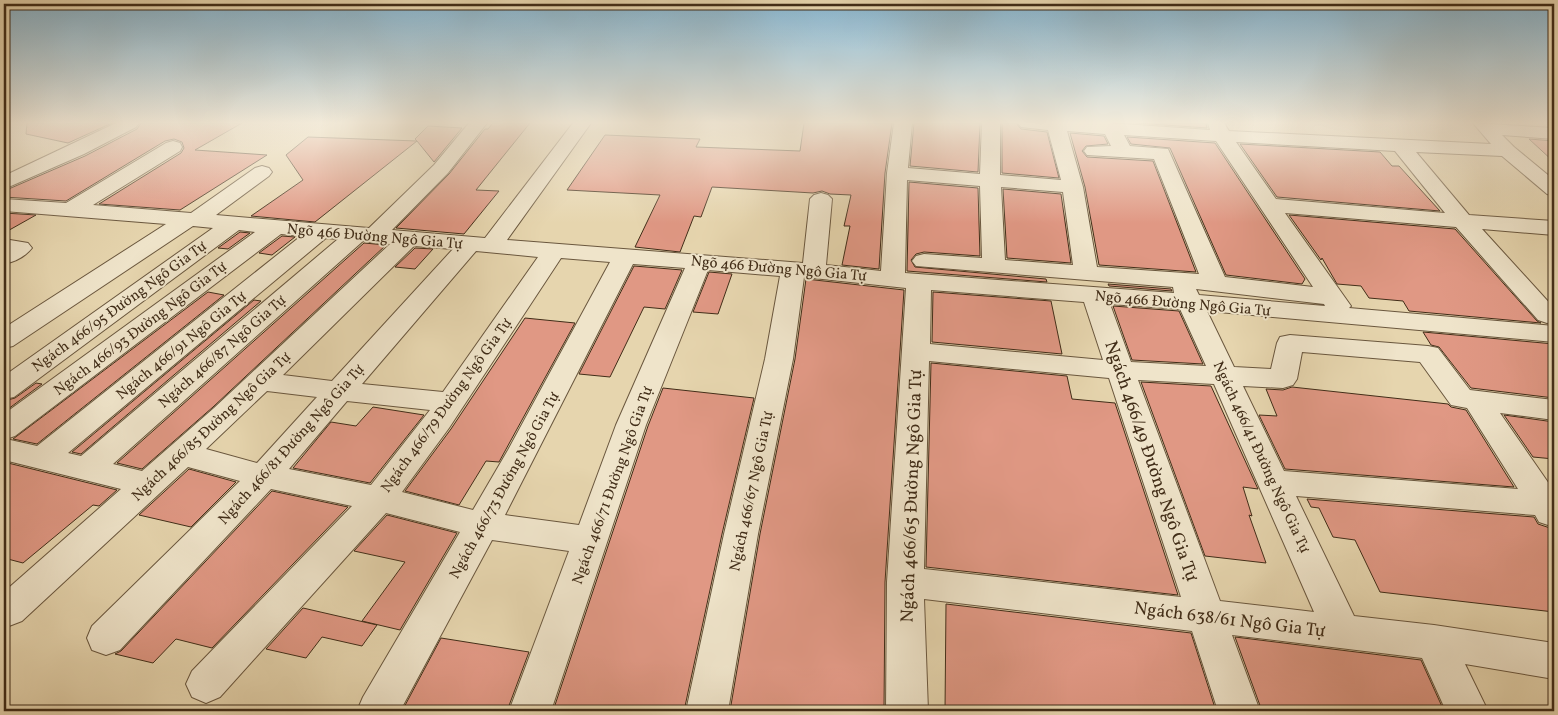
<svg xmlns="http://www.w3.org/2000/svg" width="1558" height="715" viewBox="0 0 1558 715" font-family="Vollkorn,serif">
<rect width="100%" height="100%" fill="#e6d5ae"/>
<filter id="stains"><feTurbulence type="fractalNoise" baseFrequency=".004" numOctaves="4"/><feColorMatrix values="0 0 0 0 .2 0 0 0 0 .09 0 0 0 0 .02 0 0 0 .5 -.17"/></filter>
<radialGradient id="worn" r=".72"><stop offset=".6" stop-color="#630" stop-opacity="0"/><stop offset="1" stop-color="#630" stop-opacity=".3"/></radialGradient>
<path fill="#e09884" stroke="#412d18" d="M27,123H112L68,143L26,134Z
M141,123H242L195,150L267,155L180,210L99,204L181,153L184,148L182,142L174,139L165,141L66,201L4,197V191L85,156L137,129Z
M493,123H530L476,190L499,191L464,234L396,228L449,174L485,129H488Z
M804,123H892L885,173L879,269L842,265L850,226H844L851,195L830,194L822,191L813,193L712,187L701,217L694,216L680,252L635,247L660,195L567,190L605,135L700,139L696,147L800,151Z
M914,123H980L978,172L910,166Z
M1002,123H1016L1021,129L1047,132L1059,178L1002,173Z
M1136,123H1206L1207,128Z
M428,126L462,128L434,162L417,141L315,222L251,216L303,180L286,155L308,137L417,141L415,139Z
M1070,133L1104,136L1108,144L1086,146L1082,151L1087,157L1153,161L1196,272L1099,265L1085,187Z
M1127,137L1215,143L1305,279L1302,284L1226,275L1170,148L1131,144Z
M1529,139L1554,141V162Z
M1240,144L1380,152L1392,166H1399L1440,211L1277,197Z
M909,182L978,188L980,256L924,252L916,254L911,260L915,267L1046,279L1047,282L907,271Z
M1003,189L1061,194L1071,263L1007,258Z
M4,213L36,215L4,233Z
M1289,215L1455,229L1537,321L1541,323L1409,311L1403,301L1369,298L1361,286L1337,284L1322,258L1321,260Z
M240,232L250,233L228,249L218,248Z
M282,236L295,237L272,255L259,253Z
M364,243L386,245L213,407L142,469L117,463Z
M415,248L433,249L415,269L395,267Z
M634,266L682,270L665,309L644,307L610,377L579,374Z
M709,272L732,274L718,314L693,312Z
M806,279L904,290L885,582L884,711L820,706L819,711H730L760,534L795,359Z
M1108,284L1171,289L1172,291L1109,286Z
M208,292L224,295L37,444L13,439Z
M933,292L1051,301L1062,354L932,342Z
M254,300L261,301L81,454L72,452Z
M1113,306L1179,311L1203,364L1132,360Z
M525,318L575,323L499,462L486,461L459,505L405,491L451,429Z
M1423,332L1554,344V398L1471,388L1439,347L1431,345Z
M931,363L1067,376L1072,399L1115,403L1178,595L926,567Z
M1141,382L1211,386L1258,489L1243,487L1252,516L1249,515L1266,563L1205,556Z
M36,383L42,384L4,412V401L15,398Z
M1292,387L1448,404L1451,407L1466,410L1514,487L1285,469L1259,415L1277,416L1266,389L1283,390Z
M663,388L754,398L722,534L684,711H553L648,426Z
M373,407L424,415L370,483L293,468L331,422L356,426Z
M1504,415L1554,422V459L1533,457Z
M4,462L117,490L99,506L93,505L23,563L4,558Z
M189,469L236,482L191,527L139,515Z
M272,491L348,507L212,648L176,639L153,663L115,654L121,651Z
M1307,499L1534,517L1538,524L1550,528L1554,527V612L1380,592L1355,540L1333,537L1319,508L1311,507Z
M387,515L457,533L400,630L362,621L405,562L354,551Z
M946,604L1191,633L1216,711H945Z
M303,608L377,625L362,646L322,637L306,658L266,649Z
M1235,637L1421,660L1444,711H1262Z
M441,638L529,652L507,711H402Z"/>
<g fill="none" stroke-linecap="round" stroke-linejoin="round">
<defs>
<path id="minor" d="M116,123H139L136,127L84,154L4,189V176Z
M469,123H487L448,173L392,230L485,238L573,123H591L507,240L803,263L810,199L814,195L821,193L828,195L832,199L826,265L881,271L887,173L894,123H912L908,168L980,174L982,123H1000V175L1061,180L1048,130L1021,127L1018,123H1109L1210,130L1208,123H1224L1229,131L1491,144L1473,123L1554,128V139L1502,135L1514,147L1554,180V196L1547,194L1502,156L1416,152L1469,215L1554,221V235L1482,229L1554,308V321L1547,323L1538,320L1456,227L1285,213L1351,306L1349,308L1554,326V342L1207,311L1234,367L1271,369L1277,343L1280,337L1290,335L1428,346L1438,348L1470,390L1554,400V420L1500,413L1554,491V525L1551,526L1539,522L1535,515L1296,496L1354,616L1434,625L1554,643V679L1465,664L1488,711H1446L1422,658L1232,635L1260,711H1218L1192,631L924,599L928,711H886L887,582L906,288L804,277L793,359L758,534L728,711H686L724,534L765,359L780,276L708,270L646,425L551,711H509L569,551L492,540L400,711H357L363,697L460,532L386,513L220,697L206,703L192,697L186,684L192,671L352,506L271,489L120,650L106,655L92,650L87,638L92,626L240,481L188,467L22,621L9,626L4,624V592L121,489L4,460V414L255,232L239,230L14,397L4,399V376L213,228L193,226L13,346L4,348V328L166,224L4,211V199L66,203L166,143L173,141L180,143L182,147L180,151L93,205L191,213L255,168L262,166L269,168L272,172L269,176L216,215L369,228L434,165ZM1067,131L1105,134L1111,146L1087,147L1084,151L1087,155L1154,159L1199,274L1097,267L1083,187ZM1124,135L1216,141L1313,287L1225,277L1168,149L1130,146ZM1236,142L1395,151L1445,213L1276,199ZM907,180L980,186L982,258L924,254L916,256L912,261L916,266L1173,287L1174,293L905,273ZM1001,187L1063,192L1073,265L1005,260ZM281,234L301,236L37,446L6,439L15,436ZM326,238L338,239L81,456L68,453ZM363,241L390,244L214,408L142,471L113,464ZM414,246L453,249L332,381L283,375ZM476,251L538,257L443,392L362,384ZM561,258L610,262L508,450L473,510L402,492L449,428ZM633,264L685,268L616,425L579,525L505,515ZM1196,289L1324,304L1325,306L1199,295ZM931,290L1084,302L1103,360L930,344ZM1110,304L1180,309L1206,366L1131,362ZM1302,352L1420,362L1451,405L1467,408L1518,489L1284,471L1243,386L1283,388L1293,385L1297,379ZM929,361L1109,378L1181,597L924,569ZM1138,380L1214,384L1314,612L1220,601ZM267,391L317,397L257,463L206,449ZM347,401L430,410L371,485L289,469Z
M4,239L28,243L32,248C25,257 14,262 4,264Z"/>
</defs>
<use href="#minor" stroke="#6a573e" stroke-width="2"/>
<use href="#minor" fill="#efe4ca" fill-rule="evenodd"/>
</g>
<linearGradient id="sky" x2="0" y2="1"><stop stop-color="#87b6d1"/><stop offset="0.55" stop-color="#f4ecdb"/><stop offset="1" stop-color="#f4ecdb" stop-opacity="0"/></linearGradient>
<rect width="1558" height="223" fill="url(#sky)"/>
<g text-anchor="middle" stroke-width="4" stroke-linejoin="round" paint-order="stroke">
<g font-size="15" fill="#412d18" stroke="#efe4ca">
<text transform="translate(375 236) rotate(5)" y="5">Ngõ 466 Đường Ngô Gia Tự</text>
<text transform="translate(779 268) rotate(5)" y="5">Ngõ 466 Đường Ngô Gia Tự</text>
<text transform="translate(1183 303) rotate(5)" y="5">Ngõ 466 Đường Ngô Gia Tự</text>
<text transform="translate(119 306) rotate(-36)" y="5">Ngách 466/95 Đường Ngô Gia Tự</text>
<text transform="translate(140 328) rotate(-37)" y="5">Ngách 466/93 Đường Ngô Gia Tự</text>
<text transform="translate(181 345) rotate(-39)" y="5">Ngách 466/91 Ngô Gia Tự</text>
<text transform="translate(222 351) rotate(-41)" y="5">Ngách 466/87 Ngô Gia Tự</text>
<text transform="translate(446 405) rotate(-54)" y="5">Ngách 466/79 Đường Ngô Gia Tự</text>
<text transform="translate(211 426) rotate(-43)" y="5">Ngách 466/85 Đường Ngô Gia Tự</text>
<text transform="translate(291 444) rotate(-48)" y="5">Ngách 466/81 Đường Ngô Gia Tự</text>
<text transform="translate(1262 457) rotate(65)" y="5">Ngách 466/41 Đường Ngô Gia Tự</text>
<text transform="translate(504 485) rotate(-61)" y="5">Ngách 466/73 Đường Ngô Gia Tự</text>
<text transform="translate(612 485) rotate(-70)" y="5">Ngách 466/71 Đường Ngô Gia Tự</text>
<text transform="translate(751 491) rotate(-78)" y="5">Ngách 466/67 Ngô Gia Tự</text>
</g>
<g font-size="18" fill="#412d18" stroke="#efe4ca">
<text transform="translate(1152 461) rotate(71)" y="6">Ngách 466/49 Đường Ngô Gia Tự</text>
<text transform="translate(911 496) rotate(-88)" y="6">Ngách 466/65 Đường Ngô Gia Tự</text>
<text transform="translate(1230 619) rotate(7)" y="6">Ngách 638/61 Ngô Gia Tự</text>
</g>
</g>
<rect width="1558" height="715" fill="none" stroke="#e6d5ae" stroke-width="20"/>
<rect x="5" y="5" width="1548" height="705" fill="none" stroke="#412d18" stroke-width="2.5"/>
<rect x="10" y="10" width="1538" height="695" fill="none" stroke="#412d18"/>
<rect width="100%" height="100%" filter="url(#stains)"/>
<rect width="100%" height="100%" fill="url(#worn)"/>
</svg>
